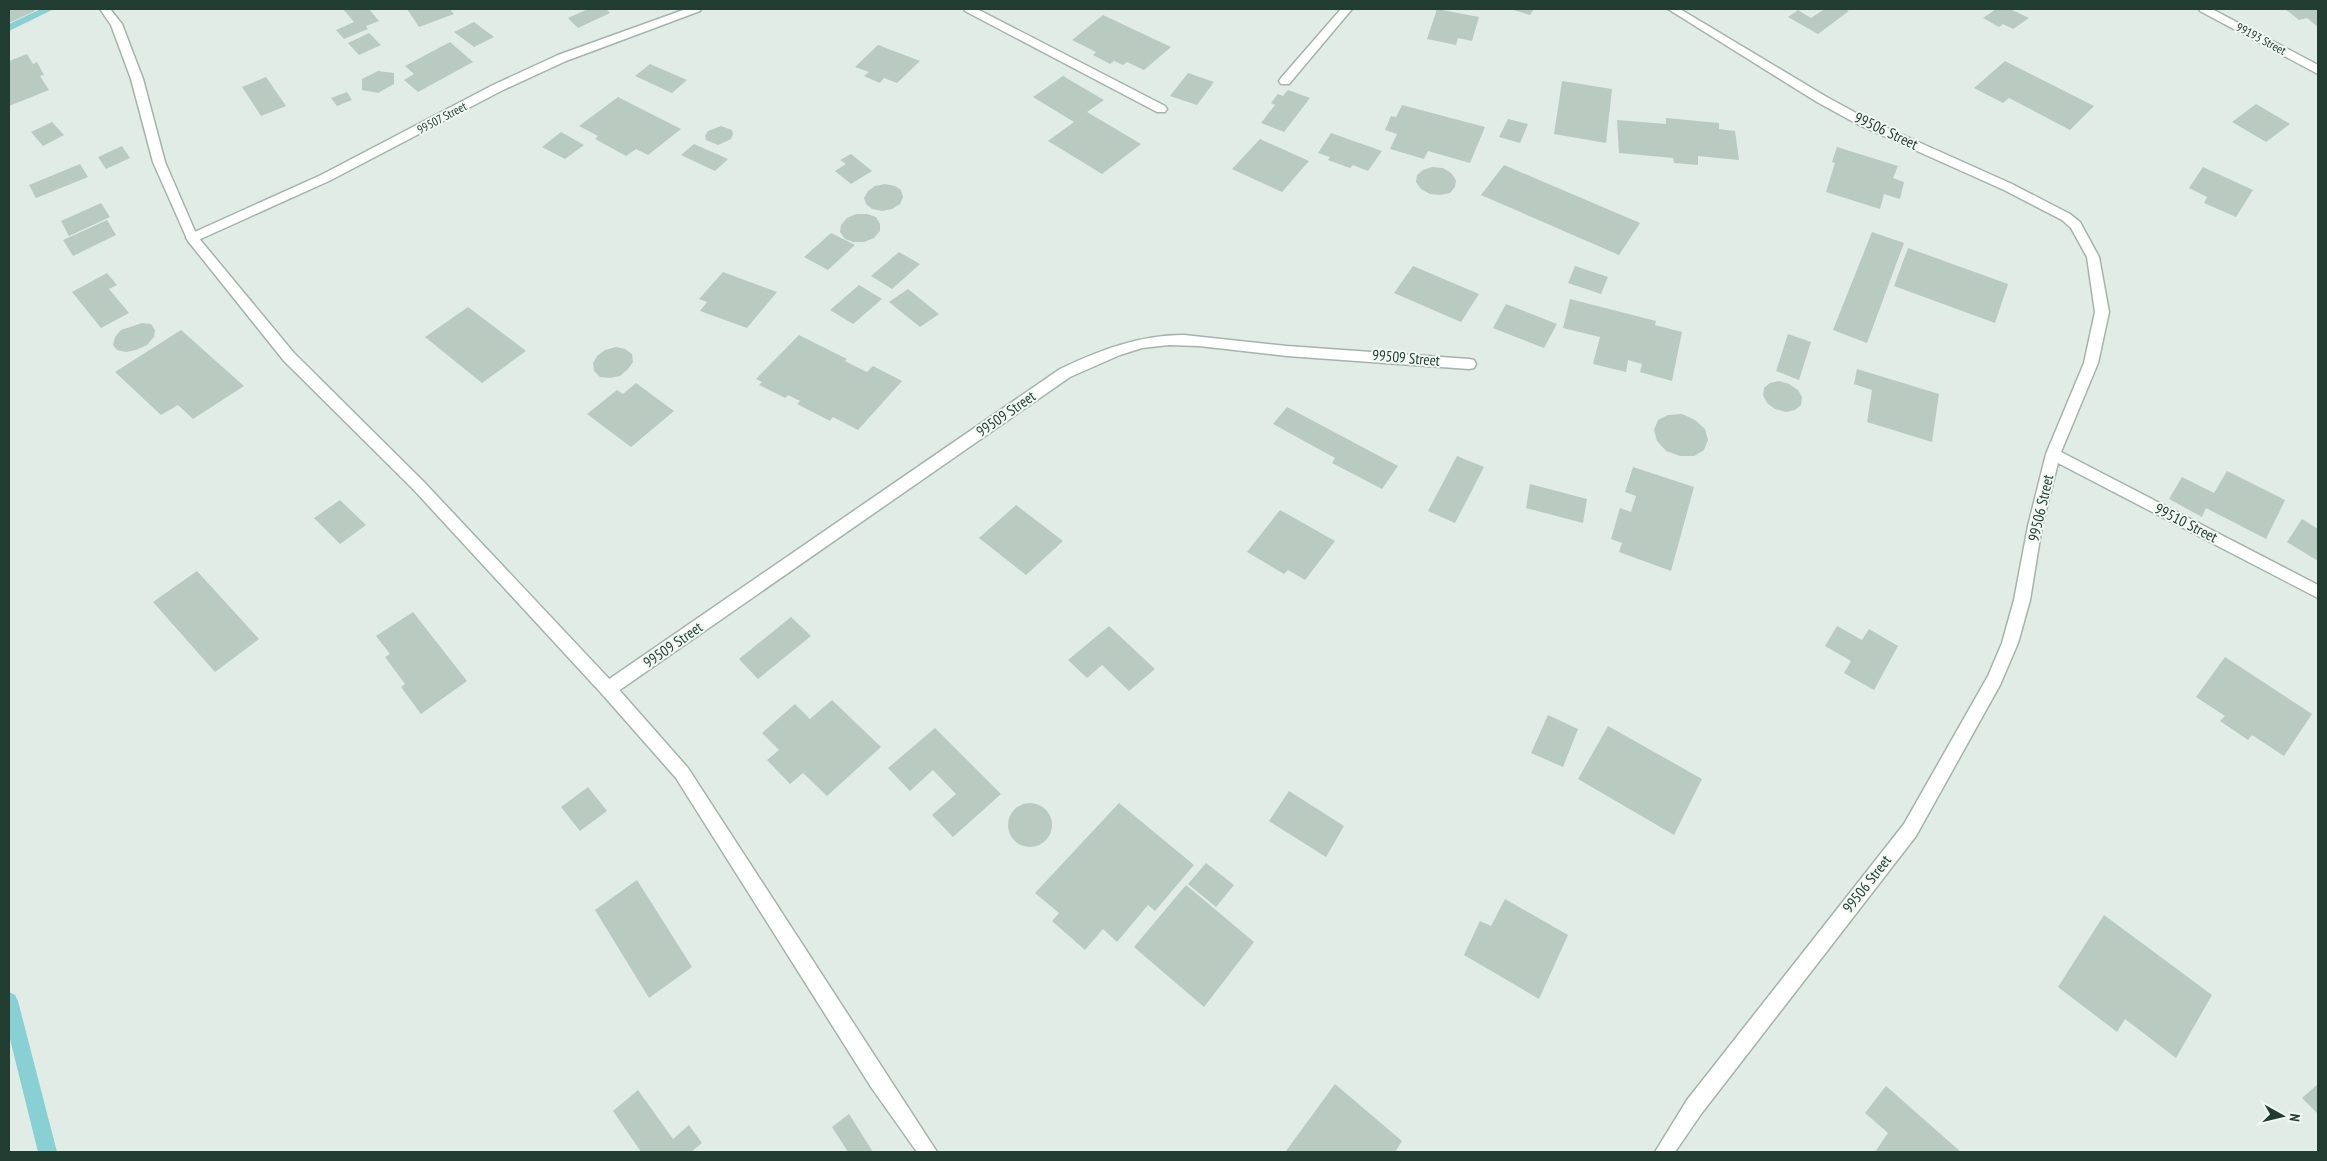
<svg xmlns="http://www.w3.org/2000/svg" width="2327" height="1161" viewBox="0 0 2327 1161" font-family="'PT Sans Narrow',sans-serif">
<rect width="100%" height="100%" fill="#e1ece6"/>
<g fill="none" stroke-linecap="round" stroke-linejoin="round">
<path fill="#88d0d3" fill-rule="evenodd" d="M41,9H54L9,31V24Z
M9,992L15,995L18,1001L57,1152H38L9,1035Z"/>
</g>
<path fill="#b9cac1" d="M9,9H33L35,11L9,23Z
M343,9H369L379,21L366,26L368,29L344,39L336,30L354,22Z
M407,9H450L454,14L419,27Z
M588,9H606L610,13L578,28L568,18Z
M1437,9L1479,17L1472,41L1458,38L1456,45L1427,39Z
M1510,9H1534L1530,15Z
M1821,9H1844L1849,11L1818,34L1788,17L1798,10L1811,18L1823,10Z
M1996,9H2010L2029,18L2013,29L2003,24L1999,27L1983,18Z
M2285,9H2318V27L2307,18L2299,20Z
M1103,15L1171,47L1144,70L1127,62L1123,65L1114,61L1110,64L1093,55L1096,52L1072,40Z
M474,22L494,37L474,47L454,32Z
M369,33L381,45L359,55L348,43Z
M450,42L473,62L418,92L404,80L414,74L405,66Z
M878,45L920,61L897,83L884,78L880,83L864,76L869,72L855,67Z
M27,54L33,64L37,62L44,75L40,76L49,90L9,106V61Z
M2005,61L2094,106L2070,130L2009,98L2003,103L1974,88Z
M650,64L687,80L672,93L635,76Z
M378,71L394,73V84L378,93L362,90V79Z
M1188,73L1214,82L1197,105L1170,96Z
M1063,76L1104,100L1087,112L1141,144L1102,174L1048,141L1074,122L1033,97Z
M266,77L286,106L261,116L242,87Z
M1562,81L1612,89L1606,143L1554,134Z
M1288,90L1310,98L1284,132L1261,123L1275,105L1271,103L1278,94L1283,96Z
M347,92L352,100L337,106L331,98Z
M618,97L681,129L648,155L636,149L626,156L595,139L598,136L579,126Z
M2256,104L2290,124L2266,142L2232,122Z
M1402,105L1485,127L1470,163L1428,151L1424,159L1390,149L1397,134L1385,130L1391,116L1396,117Z
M1666,118L1719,123V129L1735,131L1739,160L1698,156V165L1674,163L1673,158L1619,153L1617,120L1666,124Z
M1508,119L1528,124L1520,143L1499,137Z
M52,122L64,135L43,146L31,132Z
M721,126L732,130L733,134L731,139L718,145L706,140L705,136L708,131Z
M561,132L584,145L565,159L542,147Z
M1331,133L1382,151L1368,171L1353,165L1350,168L1328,160L1330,157L1318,153Z
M1260,139L1309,161L1282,192L1232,169Z
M694,144L728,159L715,171L681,155Z
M122,146L130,158L106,169L98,157Z
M1837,147L1898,166L1893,178L1904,182L1900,199L1884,194L1880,209L1826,192L1835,163L1832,162Z
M851,154L872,171L851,184L835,171L846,164L840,160Z
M80,164L88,177L36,198L29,185Z
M1504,165L1640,223L1619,255L1481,195Z
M1432,167L1443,168L1451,173L1456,180L1455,187L1450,193L1440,195L1430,194L1421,189L1416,182L1417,175L1423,170Z
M2203,167L2253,190L2236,217L2204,203L2207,197L2189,188Z
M885,184L895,186L901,190L903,197L900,204L892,209L882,211L872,209L866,204L864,198L868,191L875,186Z
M101,203L110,217L69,236L61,221Z
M856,214H867L876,217L880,224V231L874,238L864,242H853L845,239L840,232L841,225L847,218Z
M107,220L116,235L73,256L63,240Z
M1872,232L1904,243L1867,343L1833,330Z
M831,233L855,245L828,270L804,257Z
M1908,248L2008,284L1995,323L1894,286Z
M899,252L920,264L892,289L871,276Z
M1413,266L1479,294L1461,322L1394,293Z
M1575,266L1608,277L1601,294L1568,283Z
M723,272L777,292L747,328L700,311L707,302L699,299Z
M107,273L117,285L109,289L129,313L101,328L72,292Z
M859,285L882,299L853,324L830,310Z
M908,289L939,314L920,327L889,302Z
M1570,299L1656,321L1655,325L1682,332L1672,381L1640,372L1642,364L1628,360L1626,372L1593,364L1600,337L1563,328Z
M1506,304L1557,324L1544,348L1493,328Z
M468,307L526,351L482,383L425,337Z
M142,323L151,324L155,330L154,337L147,345L136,350L126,352L117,350L113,345L115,337L121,330Z
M181,330L244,386L193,419L178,405L161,415L115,372Z
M1788,334L1811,342L1799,380L1776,371Z
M799,335L847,359L845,361L867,372L873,366L902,381L858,430L833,417L830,421L797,404L800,401L788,395L785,398L759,385L762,382L756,379Z
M616,347L625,349L632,354L633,362L628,369L620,376L610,378L600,377L594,371L593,363L597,356L605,350Z
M1857,369L1939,394L1932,442L1867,422L1872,390L1854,384Z
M1779,381L1789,384L1798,390L1802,397L1801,405L1795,410L1786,412L1775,409L1767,403L1763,395L1764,388L1770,383Z
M636,383L674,411L631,447L587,414L617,390L623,394Z
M1287,407L1398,466L1382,489L1332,463L1335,458L1273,424Z
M1682,414L1695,420L1705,429L1708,440L1704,450L1694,456H1680L1666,451L1657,441L1654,430L1658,420L1668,415Z
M1457,456L1484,467L1455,523L1428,511Z
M1633,467L1694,487L1671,571L1619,552L1622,543L1611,539L1620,508L1631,512L1636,496L1625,492Z
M2227,471L2285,500L2266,539L2206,508L2202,517L2169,499L2182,477L2214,493Z
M1530,484L1587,499L1583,523L1526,508Z
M340,500L366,525L340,544L314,518Z
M1016,505L1063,541L1026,575L979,538Z
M1280,510L1335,541L1305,580L1288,570L1284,574L1247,552Z
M2302,519L2318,529V561L2287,542Z
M197,571L259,639L215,672L153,602Z
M413,612L467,681L421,714L401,687L405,684L385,657L390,654L376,636Z
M791,617L811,636L758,679L739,659Z
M1109,626L1155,669L1129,691L1102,665L1087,678L1068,660Z
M1837,626L1862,640L1869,629L1898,646L1874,690L1844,673L1851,661L1825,646Z
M2225,657L2312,714L2284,756L2252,735L2248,740L2220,721L2225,716L2196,697Z
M832,700L881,747L827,796L803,773L790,784L767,760L779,750L762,733L795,704L810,719Z
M1548,715L1578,729L1563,767L1531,753Z
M1608,726L1702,779L1674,835L1578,779Z
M935,728L1001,794L953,837L932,815L956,794L933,770L910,791L888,768Z
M588,787L607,811L580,831L561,807Z
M1289,791L1344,826L1326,857L1269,821Z
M1008 825a22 22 0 1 1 44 0a22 22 0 1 1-44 0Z
M1119,803L1194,865L1155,911L1148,905L1117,942L1103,929L1085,950L1052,921L1059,913L1035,893Z
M1206,863L1234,885L1216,907L1188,884Z
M637,880L692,967L649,998L595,910Z
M1186,885L1254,942L1204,1007L1134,947Z
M1505,899L1568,935L1539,999L1464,955L1480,921L1491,926Z
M2104,915L2212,995L2176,1058L2125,1019L2117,1032L2058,987Z
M1335,1084L1402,1141L1395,1152L1286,1151Z
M2318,1084V1114L2302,1098Z
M1886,1086L1961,1152H1875L1888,1133L1865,1113Z
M638,1090L673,1139L689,1125L702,1143L691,1152H641L613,1111Z
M849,1114L873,1152H848L832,1127Z"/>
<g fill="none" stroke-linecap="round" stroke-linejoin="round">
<defs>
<path id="minor" d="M686,9H701L700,11L566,61L501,91L329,181L196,241L192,243L186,238L188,235L321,175L493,85L558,55Z
M964,9H977L1165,106L1167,109L1165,112H1157L965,11Z
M1341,9H1352L1289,84H1281L1279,81L1281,78Z
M1668,9H1680L1825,96L1867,119L2012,184L2070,214L2080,222L2099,257L2109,312L2098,363L2061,452L2318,585V598L2058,463L2042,526L2030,600L2018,643L2000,685L1916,836L1701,1114L1675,1152H1655L1687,1100L1904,824L1988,676L2002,643L2014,600L2028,526L2046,454L2084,363L2095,312L2087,257L2071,228L2062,220L2004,190L1859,125L1817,102Z
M2199,9H2212L2318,65V74L2200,11Z
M1184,335L1287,346L1469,359L1474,360L1476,364L1474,368L1469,369L1287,356L1199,346L1169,345L1142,348L1120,355L1070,377L614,694L608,696L602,694L600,689L602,684L1060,369C1100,350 1139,335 1184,335Z"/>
<path id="tertiary" d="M100,9H110L122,24L143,79L165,162L197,236L294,353L423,481L614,684L688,768L937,1152H917L871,1087L676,778L602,694L413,489L284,361L188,241L153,162L131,79L111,25Z"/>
</defs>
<use href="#minor" stroke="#a4b4ac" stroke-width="3"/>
<use href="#tertiary" stroke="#a4b4ac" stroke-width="3"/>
<use href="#minor" fill="#fff" fill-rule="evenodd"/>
<use href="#tertiary" fill="#fff" fill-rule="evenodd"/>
</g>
<g text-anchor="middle" stroke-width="4" stroke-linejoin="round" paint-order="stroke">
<g font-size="12" fill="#213d32" stroke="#f2f8f4">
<text transform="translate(2261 39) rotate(28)" y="4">99193 Street</text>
<text transform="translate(442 118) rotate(-28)" y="4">99507 Street</text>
</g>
<g font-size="15" fill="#213d32" stroke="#f2f8f4">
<text transform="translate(1886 131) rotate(25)" y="5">99506 Street</text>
<text transform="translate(1406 358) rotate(5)" y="5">99509 Street</text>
<text transform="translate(1006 414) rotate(-35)" y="5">99509 Street</text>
<text transform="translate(2041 508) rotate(-77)" y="5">99506 Street</text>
<text transform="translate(2186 523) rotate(27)" y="5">99510 Street</text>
<text transform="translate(673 645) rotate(-35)" y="5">99509 Street</text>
<text transform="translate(1867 884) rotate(-52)" y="5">99506 Street</text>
</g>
</g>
<rect width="2327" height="1161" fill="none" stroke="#213d32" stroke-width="20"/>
<g transform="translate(2282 1116) rotate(98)" stroke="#f2f8f4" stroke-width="4" paint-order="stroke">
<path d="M0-4L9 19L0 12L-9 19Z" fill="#213d32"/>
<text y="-8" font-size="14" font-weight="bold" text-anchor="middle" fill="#213d32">N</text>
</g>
</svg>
